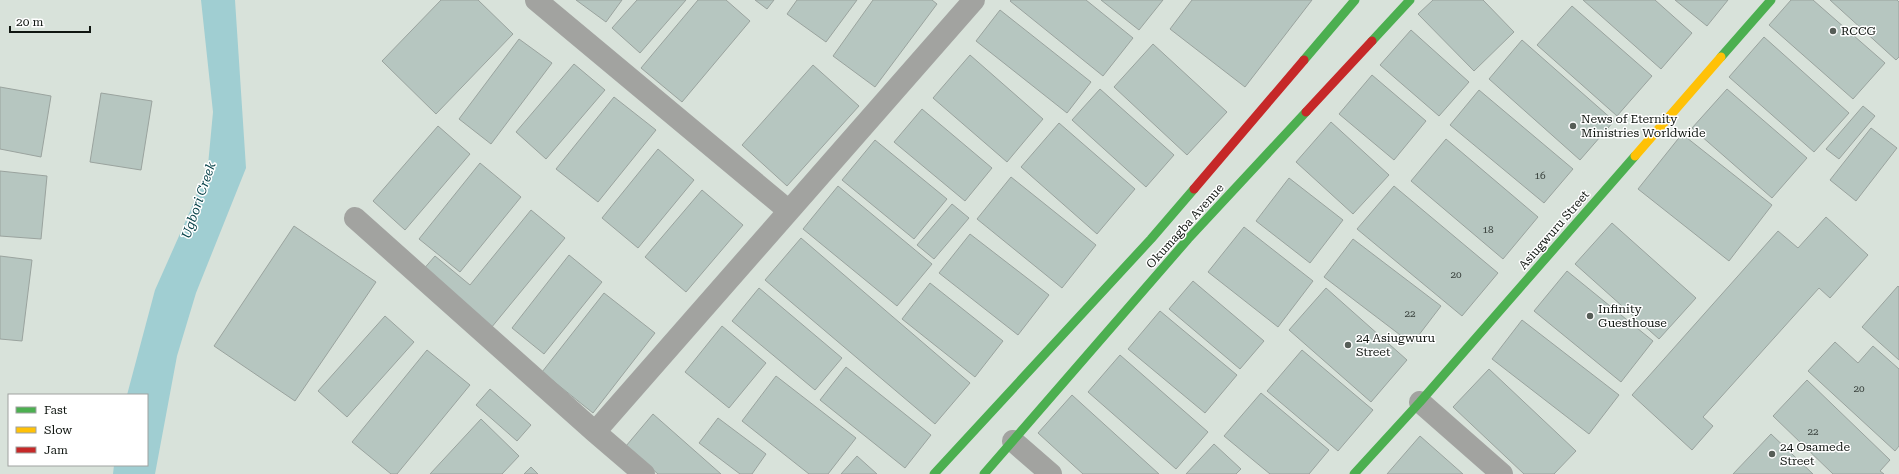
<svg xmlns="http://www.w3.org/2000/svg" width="1899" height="474" viewBox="0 0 1899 474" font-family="'Roboto Serif',serif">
<rect width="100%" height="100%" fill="#d8e2da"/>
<path fill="#a0ced2" d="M201,0H235L246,168L196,293L177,356L155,474H113L114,465H147V395H127L155,290L191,209L208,165L213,112Z"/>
<path fill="#b6c6c0" stroke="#9aa39e" d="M441,0H478L513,34L436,114L382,61Z
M576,0H622L606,22Z
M637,0H686L640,53L612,28Z
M698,0H726L750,21L682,102L641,68Z
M755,0H774L767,9Z
M797,0H857L826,42L787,14Z
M873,0H932L937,4L875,87L833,56Z
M1011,0H1086L1133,38L1103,76L1010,1Z
M1101,0H1163L1139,30Z
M1192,0H1312L1245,87L1170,29Z
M1433,0H1483L1514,32L1474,71L1418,14Z
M1583,0H1655L1692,33L1661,69Z
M1675,0H1728L1707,26Z
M1791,0H1813L1885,63L1853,99L1769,25Z
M1830,0H1897L1899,2V57L1896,60Z
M1572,6L1652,76L1617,116L1537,45Z
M1000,10L1091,82L1067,113L976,41Z
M1411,30L1469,82L1439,116L1380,65Z
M1764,37L1849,113L1814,152L1729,77Z
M519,39L552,63L491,144L459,119Z
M1522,40L1614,121L1580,160L1489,79Z
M1153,44L1227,112L1187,155L1114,87Z
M970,55L1043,119L1007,162L933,98Z
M574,64L605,90L546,159L516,132Z
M813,65L859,106L787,186L742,145Z
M1372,75L1426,121L1394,160L1339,114Z
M0,87L51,96L41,157L0,149Z
M1100,89L1174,155L1146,187L1072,120Z
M1727,89L1807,158L1772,198L1692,128Z
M1479,90L1573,169L1544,203L1450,125Z
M101,93L152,101L141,170L90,162Z
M614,97L656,130L598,202L556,169Z
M1863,106L1875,116L1839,159L1826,149Z
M922,109L992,168L965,201L894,142Z
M1331,122L1389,175L1353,214L1296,162Z
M1059,123L1135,189L1097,234L1021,167Z
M438,126L470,154L405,230L373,201Z
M1871,128L1897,148L1856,201L1830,180Z
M1682,134L1772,205L1729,261L1638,189Z
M1446,139L1538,217L1503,259L1411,181Z
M875,140L947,199L914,239L842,180Z
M658,149L694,180L638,248L602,218Z
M480,163L521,197L460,272L419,239Z
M0,171L47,176L41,239L0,236Z
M1011,177L1096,245L1062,288L977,219Z
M1289,178L1343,220L1310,263L1256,221Z
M838,186L932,264L897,306L803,229Z
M1394,186L1498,273L1462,316L1357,229Z
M702,190L743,225L686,292L645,257Z
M952,204L969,218L934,259L917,245Z
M531,210L565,238L491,328L422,271L435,256L470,285Z
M1826,217L1868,255L1830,298L1819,288L1703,417L1713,426L1692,450L1632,395L1778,231L1798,248Z
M1612,223L1696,298L1659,339L1575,264Z
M294,226L376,282L295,401L214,346Z
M1244,227L1313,281L1278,327L1208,272Z
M970,234L1049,295L1018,335L939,273Z
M801,238L970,383L935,424L765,280Z
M1353,239L1441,306L1412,344L1324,277Z
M569,255L602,282L544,354L512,328Z
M0,256L32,260L22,341L0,339Z
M1567,271L1653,341L1621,382L1534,311Z
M1193,281L1264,341L1240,369L1169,309Z
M930,283L1003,341L975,377L902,319Z
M1898,286L1899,287V360L1862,327Z
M759,288L842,358L815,390L732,321Z
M1326,288L1407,360L1371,402L1289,330Z
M604,293L655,333L593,413L542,372Z
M1160,311L1237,375L1205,413L1128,349Z
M385,316L414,342L347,417L318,391Z
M1522,320L1619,395L1589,434L1492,359Z
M722,326L766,363L729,408L685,372Z
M1835,342L1858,363L1873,346L1899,369V446L1895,451L1808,371Z
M427,350L470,385L397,474H391L352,442Z
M1302,350L1373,410L1338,451L1267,391Z
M1120,355L1208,432L1176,469L1088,392Z
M846,367L931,435L905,468L820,400Z
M1489,369L1576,451L1554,474H1524L1453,407Z
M776,376L856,438L828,474H809L742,421Z
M1807,380L1890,460L1880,471L1884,474H1833L1773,416Z
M490,389L531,425L517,441L476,405Z
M1261,393L1329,450L1309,474H1270L1224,436Z
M1072,395L1159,474H1083L1038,433Z
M653,414L721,474H658L626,446Z
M718,418L766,454L752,474H740L699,443Z
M481,419L519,456L502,474H430Z
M1771,434L1813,474H1733Z
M1420,436L1463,474H1387Z
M1214,444L1241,469L1236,474H1186Z
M857,456L877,474H841Z
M531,467L538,474H524Z"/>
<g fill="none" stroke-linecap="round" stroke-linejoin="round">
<path stroke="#a2a3a0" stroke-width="22" d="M536,0L789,211
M355,218L595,432L644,474
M1420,402L1502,474
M595,432L974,0
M1013,441L1051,474"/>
<path stroke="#4caf50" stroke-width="9" d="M1372,41L1410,0
M1721,57L1771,0
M1304,60L1355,0
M934,474L1151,239L1194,189
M984,474L1188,239L1306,112
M1354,474L1420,402L1635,156"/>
<path stroke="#ffc107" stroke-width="9" d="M1635,156L1721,57"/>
<path stroke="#c62828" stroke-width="9" d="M1306,112L1372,41
M1194,189L1304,60"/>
</g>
<g fill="#565d57" stroke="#fff" stroke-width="1.5">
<circle cx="1833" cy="31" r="4"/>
<circle cx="1573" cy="126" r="4"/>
<circle cx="1590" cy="316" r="4"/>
<circle cx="1348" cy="345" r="4"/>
<circle cx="1772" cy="454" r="4"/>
</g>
<g text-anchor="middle" stroke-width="3" stroke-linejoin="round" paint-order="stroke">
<g font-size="10" fill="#3a423d">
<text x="1540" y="179">16</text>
<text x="1488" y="233">18</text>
<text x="1456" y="278">20</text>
<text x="1410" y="317">22</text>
<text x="1859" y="392">20</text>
<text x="1813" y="435">22</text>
</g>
<g font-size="12" fill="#101611" stroke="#fff" text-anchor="start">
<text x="1841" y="35">RCCG</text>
<text x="1581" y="123">News of Eternity<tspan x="1581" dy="14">Ministries Worldwide</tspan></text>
<text x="1598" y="313">Infinity<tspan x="1598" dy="14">Guesthouse</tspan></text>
<text x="1356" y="342">24 Asiugwuru<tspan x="1356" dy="14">Street</tspan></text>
<text x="1780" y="451">24 Osamede<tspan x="1780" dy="14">Street</tspan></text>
</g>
<g font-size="12" fill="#101611" stroke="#fff">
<text transform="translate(1185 226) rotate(-48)" y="4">Okumagba Avenue</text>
<text transform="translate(1554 230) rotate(-49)" y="4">Asiugwuru Street</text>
</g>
<g font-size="13" font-style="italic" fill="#074249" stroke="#fff">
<text transform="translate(198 200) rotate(-71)" y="5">Ugbori Creek</text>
</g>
</g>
<rect x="8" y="394" width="140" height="72" fill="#ffffff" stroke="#9fa2a0"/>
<rect x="16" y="407" width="20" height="6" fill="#4caf50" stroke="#9fa2a0"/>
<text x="44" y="414" font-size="12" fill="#101611">Fast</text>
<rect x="16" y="427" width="20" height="6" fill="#ffc107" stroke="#9fa2a0"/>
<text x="44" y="434" font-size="12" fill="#101611">Slow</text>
<rect x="16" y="447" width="20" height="6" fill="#c62828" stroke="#9fa2a0"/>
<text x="44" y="454" font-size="12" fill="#101611">Jam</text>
<path d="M10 26v6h80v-6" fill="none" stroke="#101611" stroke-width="2"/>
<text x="16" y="26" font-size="12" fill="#101611" stroke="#ffffff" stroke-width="3" paint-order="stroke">20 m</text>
</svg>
